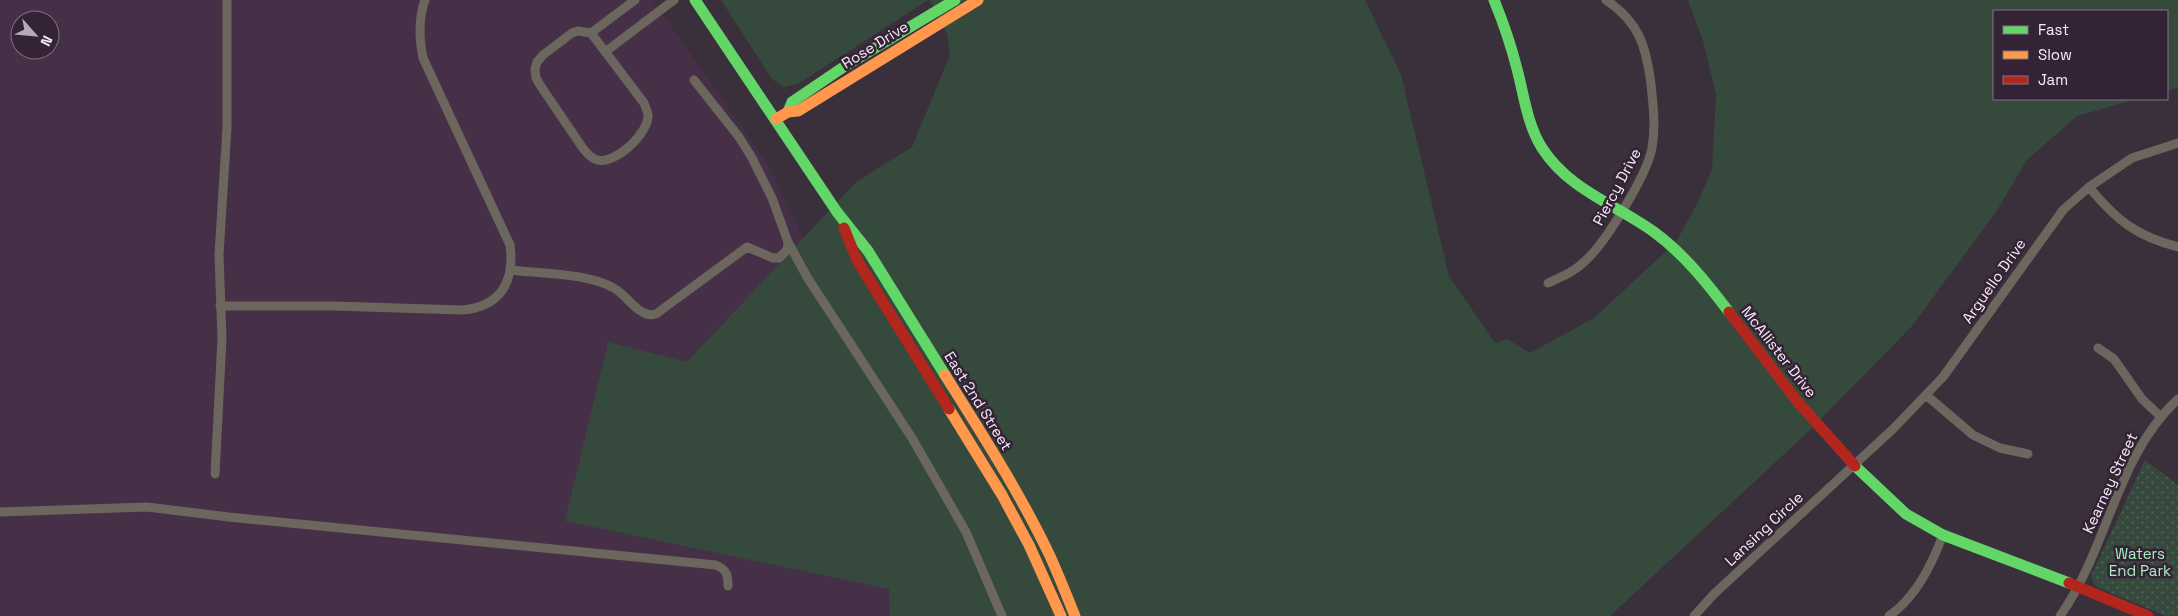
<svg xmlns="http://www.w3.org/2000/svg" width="2178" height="616" viewBox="0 0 2178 616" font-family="'Space Grotesk',sans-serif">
<defs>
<pattern id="park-dots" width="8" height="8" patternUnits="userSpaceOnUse" patternTransform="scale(1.25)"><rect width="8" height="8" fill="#36493d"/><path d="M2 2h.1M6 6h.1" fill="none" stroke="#54635a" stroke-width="1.8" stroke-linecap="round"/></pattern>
</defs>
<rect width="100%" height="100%" fill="#3a303b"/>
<path fill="#453047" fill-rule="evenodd" d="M0,0H653L771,169L836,307L970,499L890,616H0ZM20,20H50V50H20Z"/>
<path fill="#36493d" d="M721,0H928L798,84L784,87L772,79Z
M930,0H1365L1401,75L1449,276L1495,343L1507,339L1530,353L1594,318L1676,242L1697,204L1712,169L1716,94L1703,41L1688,0H2178V88L2167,91V11H1994V99H2137L2077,116L2027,160L1996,212L1912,326L1809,431L1610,616H890L889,589L565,521L608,342L687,362L856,182L912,147L950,55L947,34Z"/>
<path fill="url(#park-dots)" d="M2145,460L2178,485V616H2166L2099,588L2094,584L2091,576Z"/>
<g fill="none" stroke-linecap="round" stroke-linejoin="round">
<path stroke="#6c675e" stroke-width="9" d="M578,31L591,33L644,103C645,107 648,111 648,115C649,133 615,165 597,160C590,158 586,152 582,147L540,85L536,78L535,69L537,62L543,55L572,33Z
M591,33L635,0
M605,52L674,0
M694,80L739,137L752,158L772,198L788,242L807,277L912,438L966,532L1002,616
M2089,187C2116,220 2136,236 2178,247
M511,270C542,274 585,273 612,287C627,294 639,319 656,314L747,247L773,258H779L787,250L788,242
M1548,283C1561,277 1574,272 1584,262C1605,244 1647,175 1652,148C1656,126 1653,105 1651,84C1646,46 1639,22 1606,0
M220,306H334L462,310C501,307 515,281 510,245L423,58C419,38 418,19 425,0
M2098,348L2114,359L2142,399L2160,416
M1926,395L1973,435L2000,448L2028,454
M215,474L222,338L219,255L227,128V0
M0,512L147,507L229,517L716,565C727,570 728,575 728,586
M1694,616L1714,594L1893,429L1943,377L2063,210L2089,187L2132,158L2178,143
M1889,616C1916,597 1931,566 1943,535
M2060,616C2108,549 2116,456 2178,399"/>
<path stroke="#63d668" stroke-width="11" d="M695,0L837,212L868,251L945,375
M1494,0C1503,22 1511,45 1517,69C1524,95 1527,124 1542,148C1569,190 1615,204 1654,232C1684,254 1707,283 1729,312
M788,112L792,102L845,66L955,0
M1855,466L1906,514L1943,535L2069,583"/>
<path stroke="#ff974d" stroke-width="11" d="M776,119L788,112L798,111L978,0
M945,375C982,434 1020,493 1050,556C1059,576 1067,596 1075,616
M949,409L1002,495L1029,545L1061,616"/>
<path stroke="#b3261e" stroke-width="11" d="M844,228L857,260L949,409
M1729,312L1797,401L1855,466
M2069,583L2148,616"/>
</g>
<g text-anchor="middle" stroke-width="5" stroke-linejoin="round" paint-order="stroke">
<g font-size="15" fill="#f8ecf8" stroke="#342235">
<text transform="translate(875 45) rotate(-32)" y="5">Rose Drive</text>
<text transform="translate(1617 187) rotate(-62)" y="5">Piercy Drive</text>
<text transform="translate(1994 281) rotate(-55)" y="5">Arguello Drive</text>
<text transform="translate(1779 352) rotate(52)" y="5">McAllister Drive</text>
<text transform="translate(978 401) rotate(58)" y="5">East 2nd Street</text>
<text transform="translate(2110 483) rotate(-65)" y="5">Kearney Street</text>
<text transform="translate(1764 529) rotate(-43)" y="5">Lansing Circle</text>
</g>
<g font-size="15" fill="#aaeec2" stroke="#342235">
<text x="2140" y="559">Waters<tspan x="2140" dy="17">End Park</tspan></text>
</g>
</g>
<rect x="1993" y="10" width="175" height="90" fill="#342235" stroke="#827383"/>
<rect x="2003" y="26" width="25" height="8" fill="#63d668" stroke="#827383"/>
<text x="2038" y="35" font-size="15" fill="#f8ecf8">Fast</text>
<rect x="2003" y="51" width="25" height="8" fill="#ff974d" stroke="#827383"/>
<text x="2038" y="60" font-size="15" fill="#f8ecf8">Slow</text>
<rect x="2003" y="76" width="25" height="8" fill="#b3261e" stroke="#827383"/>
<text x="2038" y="85" font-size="15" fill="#f8ecf8">Jam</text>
<g transform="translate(35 35) rotate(117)"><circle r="24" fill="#342235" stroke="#827383"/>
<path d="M0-4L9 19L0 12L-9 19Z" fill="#b6aab6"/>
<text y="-8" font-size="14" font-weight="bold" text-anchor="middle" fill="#f8ecf8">N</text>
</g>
</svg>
